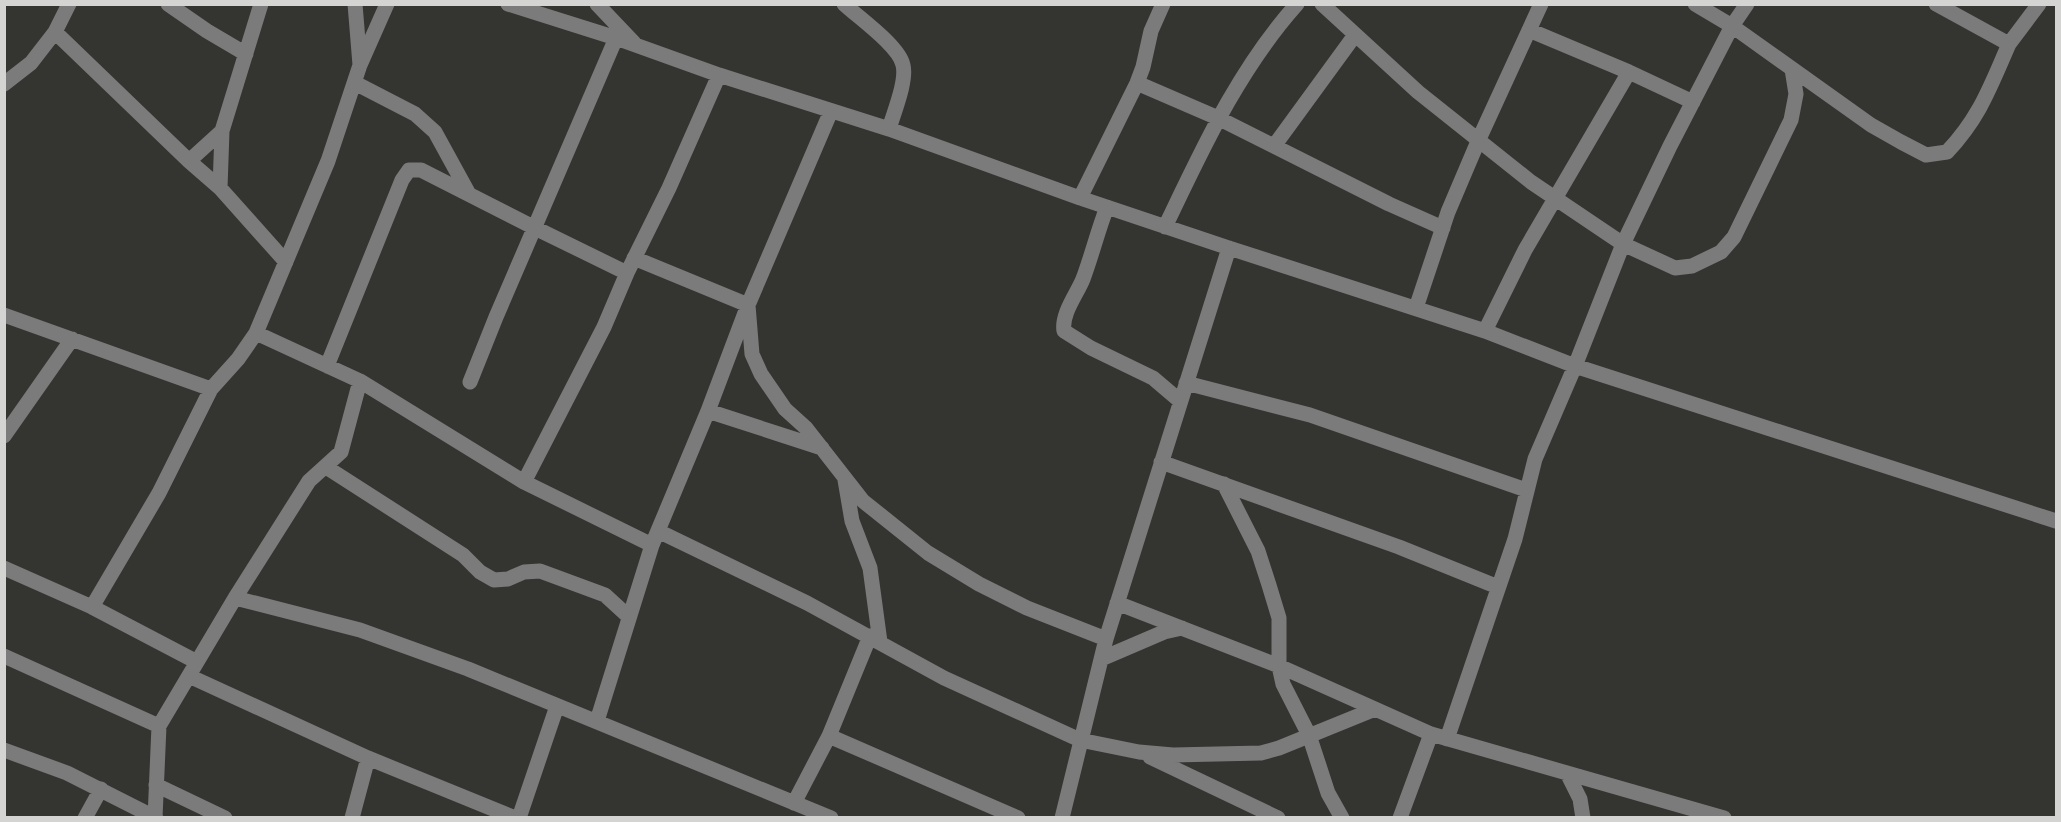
<svg xmlns="http://www.w3.org/2000/svg" width="2061" height="822" viewBox="0 0 2061 822" font-family="'Public Sans',sans-serif">
<rect width="100%" height="100%" fill="#343431"/>
<g fill="none" stroke-linecap="round" stroke-linejoin="round">
<path stroke="#7c7b7b" stroke-width="15" d="M168,4L207,31L246,54
M355,4L360,65
M508,4L616,38L719,75L889,129L1080,198L1229,248L1485,331L1575,366L2056,521
M597,4L634,43
M844,4C859,18 899,46 903,65C907,81 894,112 889,129
M1322,4L1418,92L1531,182L1623,244L1675,268L1692,266L1721,252L1734,237L1791,120L1796,94L1792,69
M1695,4L1732,26L1871,125L1901,142L1926,155L1947,152C1980,117 1990,87 2009,44
M1936,4L2009,44L2039,4
M1529,30L1629,72L1693,102
M55,32L189,161L220,188L286,262
M355,83L415,114L435,132L469,194
M1137,83L1218,118L1389,204L1443,228
M4,84L31,63L55,32L69,4
M1274,146L1355,35
M189,161L222,131
M220,188L222,131L261,4
M1080,198L1137,83L1143,67L1151,31L1163,4
M1107,207C1098,230 1092,255 1083,279C1077,294 1061,314 1064,331L1091,348L1153,378L1180,401
M1165,227C1203,148 1238,70 1297,4
M634,258L748,305L752,354L761,374L785,409L806,428L863,501L928,553L979,584L1027,608L1106,639
M1416,308L1448,212L1479,139L1541,4
M4,315L211,389
M1485,331L1525,250L1629,72
M327,366L402,180L409,170H421L535,228L627,273
M360,381L524,482L652,545
M470,382L496,317L616,38
M1186,383L1310,415L1526,490
M708,411L822,448
M4,436L72,339
M1161,462L1399,547L1498,587
M326,467L463,555L480,572L494,580L508,579L524,572L540,571L605,595L629,617
M845,480L852,521L870,568L880,642
M524,482L604,327L627,273L669,188L719,75
M1224,484L1258,551L1269,585L1279,618V666L1283,684L1309,735L1328,793L1342,818
M658,531L807,603L944,678L1080,740L1139,752L1173,755L1261,753L1279,748L1375,709
M4,568L92,607L197,662
M235,598L360,630L468,669L831,818
M1117,603L1279,666L1431,734L1724,818
M92,607L159,493L211,389L238,359L256,333L328,161L360,65L387,4
M4,656L159,726
M1101,659L1164,632L1182,628
M189,676L368,758L515,818
M597,721L652,545L708,411L748,305L831,111
M829,736L1018,818
M1447,739L1515,539L1535,459L1575,366L1623,244L1670,146L1732,26L1747,4
M4,750L67,773L156,818
M1150,757L1278,818
M1567,773L1580,799L1583,818
M156,785L225,818
M794,803L829,736L870,636
M85,818L101,789
M155,818L159,726L235,598L309,481L341,452L360,381L256,333
M352,818L368,758
M519,818L557,706
M1062,818L1106,639L1229,248
M1400,818L1431,734"/>
</g>
<rect width="2061" height="822" fill="none" stroke="#d4d4d2" stroke-width="12"/>
</svg>
